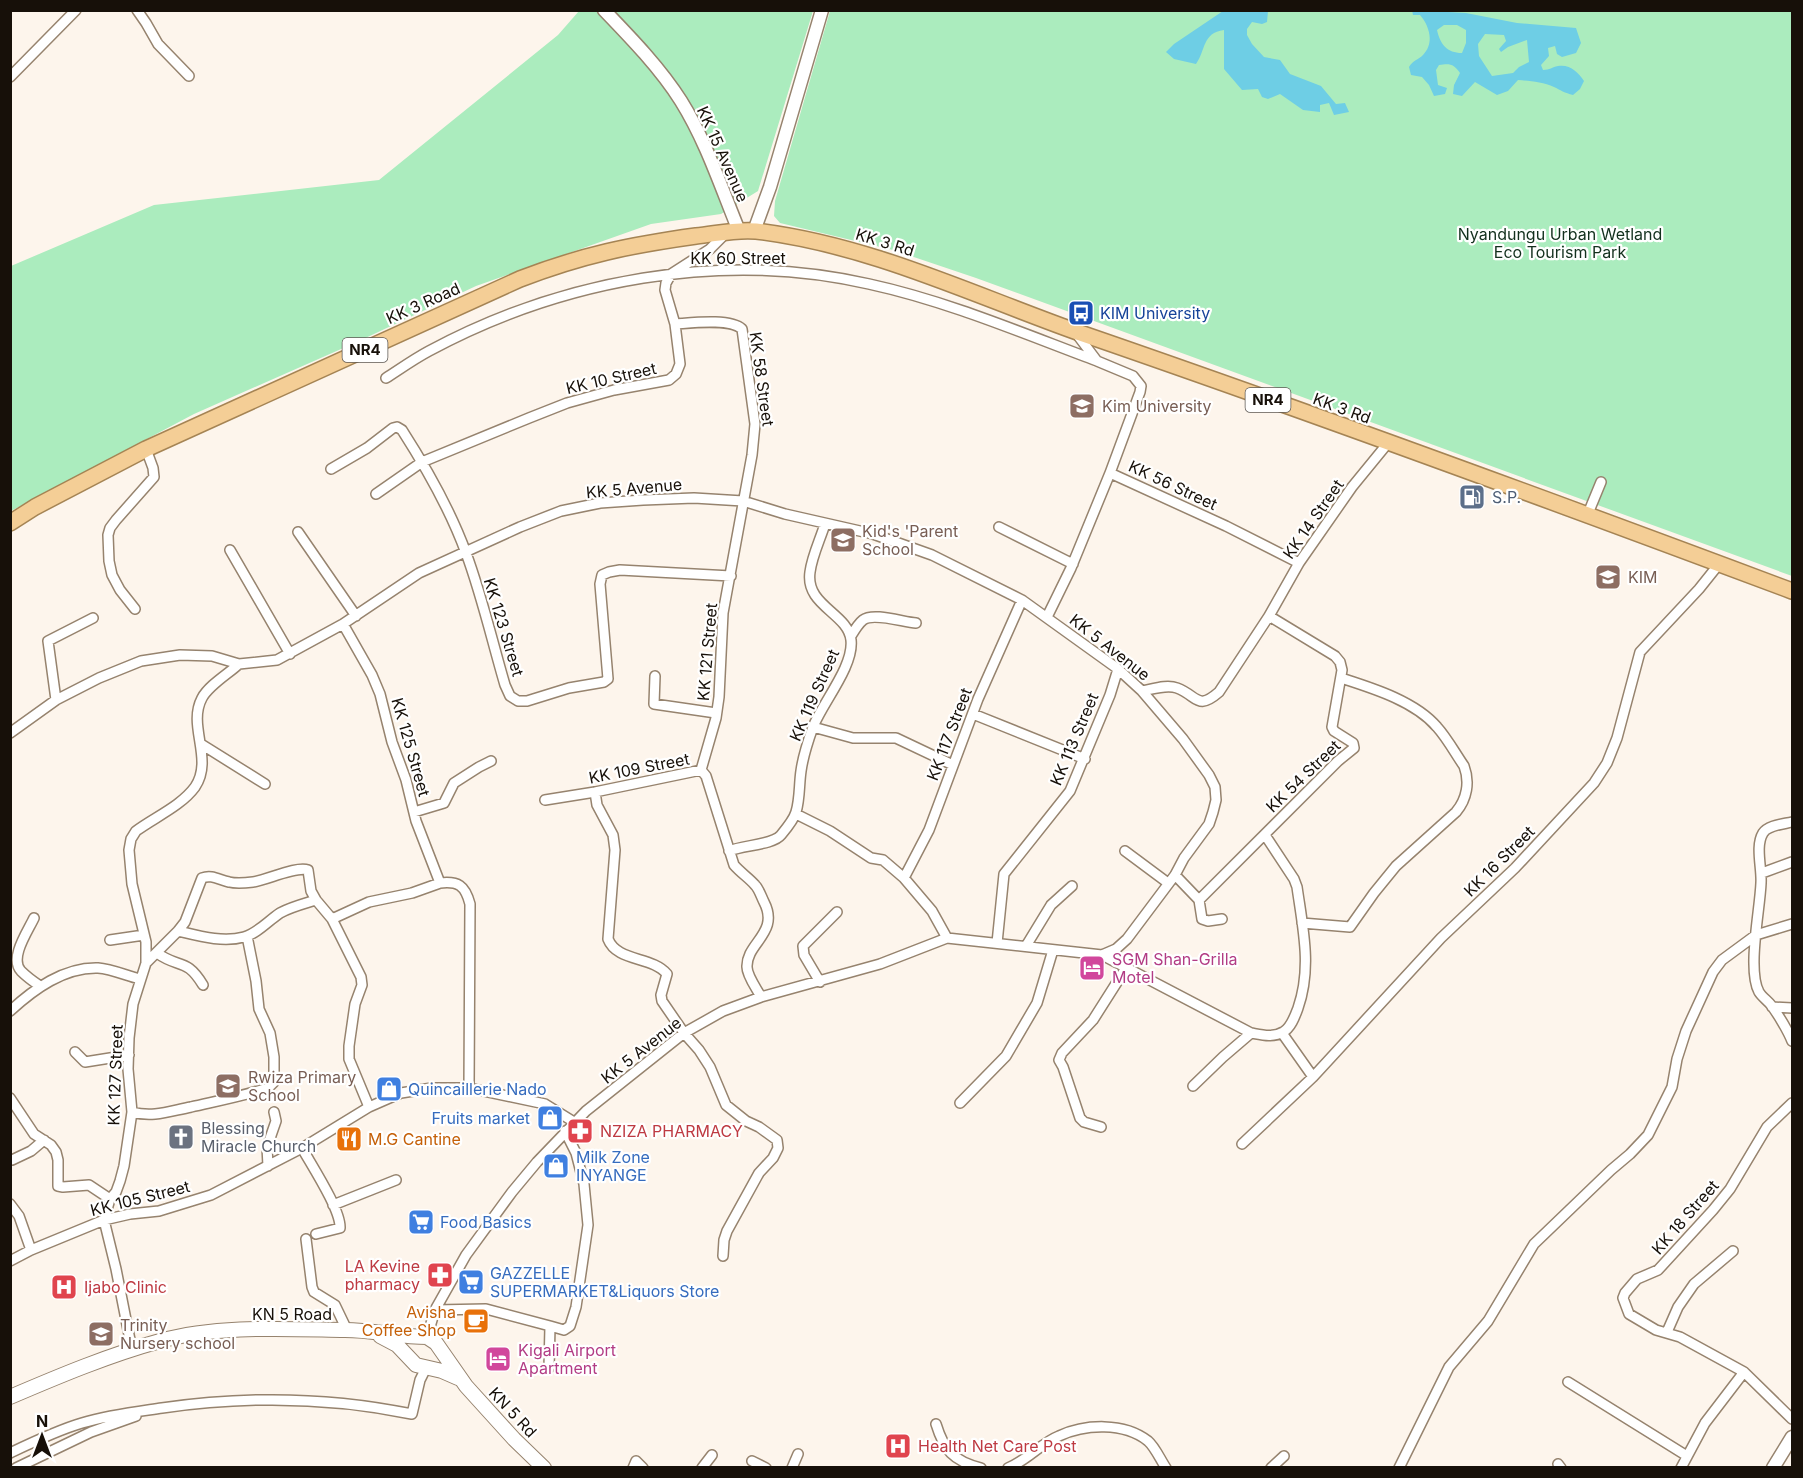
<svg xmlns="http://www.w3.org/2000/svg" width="1803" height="1478" viewBox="0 0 1803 1478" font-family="Inter,sans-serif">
<rect width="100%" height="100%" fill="#fdf5ec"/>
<path fill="#abecbe" d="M579,11H813L758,191L721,214L651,224L476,286L357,342L194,414L11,511V266L154,205L379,180L558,35Z
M830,11H1792V576L976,278L893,250L780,223L774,216L775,201Z"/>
<path fill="#6ecee5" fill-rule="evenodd" d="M1412,10L1466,13L1517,23L1576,28L1581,43L1576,53L1562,57L1557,54L1555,46L1548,48L1549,56L1541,65L1543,70C1550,70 1552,67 1558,66C1570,64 1578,72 1584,81L1580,89L1573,95C1565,93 1560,90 1554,87C1543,82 1529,81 1518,80L1508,91L1497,95L1475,82L1462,96L1453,94L1454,85L1460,73C1454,64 1450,63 1439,65L1436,70L1438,85L1447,88L1445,94L1434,96L1429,85L1422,77L1411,75L1409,67C1413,60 1418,60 1423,55C1435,43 1429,25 1420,15H1413ZM1444,25H1457L1466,30V43L1462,53C1447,53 1440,44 1437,30ZM1485,34L1504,35L1506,41L1499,49L1501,52L1508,47L1527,40L1529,62L1519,67L1513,73L1492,76L1479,56L1478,44Z
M1223,11H1268L1267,22L1262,24L1252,22L1247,29V35L1252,44L1264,57L1280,60L1290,74L1321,86L1336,104L1345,103L1349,112L1334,115L1329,103L1320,105V112L1303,110L1280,94L1268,99L1262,97L1258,89L1242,90L1224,69V30C1202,33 1206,50 1196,64L1174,59L1166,52L1174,44Z"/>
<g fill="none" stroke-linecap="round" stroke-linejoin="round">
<defs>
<path id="minor" d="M137,10L146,23L158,44L189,76
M10,77L76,10
M675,324C691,323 730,318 742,329L755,424L752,455L723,613L719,697L716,718L701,770
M1076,333L1097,361L1133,376L1141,386L1140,392L1110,473
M386,378C400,369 414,359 429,351C561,280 721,250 869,284C947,301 1022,333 1097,361
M331,469L367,448L393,428L397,427L402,430C427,469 450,509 466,553C482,596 492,641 505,685L510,696L518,701H527L569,688L604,682L608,679L600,584L602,575L609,572L620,570L731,576
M376,494L422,462L529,418L567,403L614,390L669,380L676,374L680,364L675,324L665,290L666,283L671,274L710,249L726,233
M1587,516L1601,482
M999,527L1073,564
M298,532L356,616
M230,550L290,654
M135,609L120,590L112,575L109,561L108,535L110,528L116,520L154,477L153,468L146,449
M1269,616L1299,563L1352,487L1388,443
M1047,617L1071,568L1110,473L1226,526L1299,563
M343,624L372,675L380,694L392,742L406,780L416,821L440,883C458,881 465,885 470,904L469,1088
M851,636C854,631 858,624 863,620C873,612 903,622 916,623
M655,676L654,704L716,713
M1142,691C1153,689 1167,684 1177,688C1198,696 1197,711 1219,692L1269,616L1335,656L1340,662L1342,670L1332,727L1334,731L1353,743L1354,748L1338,761L1199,900
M56,700L48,641L93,618
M973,714L1085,759
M813,727L853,738H896L953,765
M10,733L56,700L99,678L141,661L180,655L212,656L239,664L277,660L343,624L419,573L520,527L561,511L600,503L643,500L694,498L743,501L785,514L873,534L932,555L1022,600L1118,669L1142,691L1183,739L1209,775L1215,787L1216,800L1213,812L1209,824L1184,858L1175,875L1127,939L1116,949L1102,955L947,938L880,964L761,997L723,1011L684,1033L586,1111L537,1162L512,1192L466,1255L435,1310L427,1337
M201,744L265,784
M595,792L597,805L613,835L615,850L608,939C617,962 652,956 667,974L661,995L662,1001L684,1033L699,1050L710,1067L726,1105L746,1121L759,1127L777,1140L778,1148L773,1158L759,1173L727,1231L724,1240L723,1256
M545,800L595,792L701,770L706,776L734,865C741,873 749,878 755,885C759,889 761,896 764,902C780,933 746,943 747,967C747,976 757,989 761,997
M414,812L444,803L454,783L479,767L491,761
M796,814L830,831L871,858L883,860L904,878L932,911L947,938
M1792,822C1784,824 1768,825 1763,833C1755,846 1762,868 1761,883C1760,910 1747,970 1759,992C1762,997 1768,1001 1771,1005C1778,1014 1788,1031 1792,1041
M729,851C743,845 773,845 781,835C786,829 794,819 796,812C800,799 799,784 801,771C803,756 808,741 813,727C823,702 854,666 851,640C848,613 805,606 810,572C812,556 820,540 825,524
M1125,851L1168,883
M1762,873L1792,862
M1175,875L1199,900L1202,919L1208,921L1222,919
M904,878L929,830L978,699L1022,600
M34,918C28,931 9,958 21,971C27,977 34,982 40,986
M332,919L369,902L412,893L440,883
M1302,923L1350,927L1374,893L1396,866L1456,812C1467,799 1470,782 1464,766C1455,753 1447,738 1437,727C1415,701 1372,688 1341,678
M178,931C199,936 223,943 244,937C258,933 268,921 280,913C291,907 303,904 316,900
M110,940L144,935
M997,943L1004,874L1070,791L1110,695L1118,669
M1026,946L1051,905L1072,886
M157,953C179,969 186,957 203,985
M1102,955L1251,1033C1262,1035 1273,1038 1283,1032C1291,1028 1295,1016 1298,1008C1312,968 1303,929 1297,887L1294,879L1265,835
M146,963L178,931L185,922L202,878C212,874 219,880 229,882C237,884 245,883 253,882C267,880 296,866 308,870L311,891L316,900L332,919L361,977L362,985L355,1004L349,1046V1059L369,1107
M820,982L804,955L803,946L837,912
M1772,1007L1792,1008
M10,1011C34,989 64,967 98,968C112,969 127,976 140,979
M1282,1033L1313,1077
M75,1052L85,1062L129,1055
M1193,1086L1223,1057L1251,1033
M10,1098L34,1134L51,1145L56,1152L58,1160V1186L63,1187L89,1185L110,1199
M960,1103L1006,1056L1037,1003L1053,950
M1792,1103L1767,1127L1730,1189L1713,1210L1658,1270L1637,1279L1625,1293L1623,1298L1629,1314L1656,1330L1680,1337L1744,1372L1792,1419
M132,1112C153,1118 170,1111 191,1107C217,1101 243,1096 268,1088L274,1082V1057L270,1033L259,1009L256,981L247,936
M1101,1127L1084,1122L1080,1118L1063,1067L1059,1060L1062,1053L1093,1020L1126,968
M1242,1144L1313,1077L1441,938L1515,868L1594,783L1607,763L1617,738L1640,652L1699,589L1719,564
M302,1148C312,1166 341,1210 340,1228L316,1234
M12,1160L31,1151L44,1140
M268,1166L267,1147L276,1121L274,1112
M10,1204L19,1216L31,1250
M333,1205L396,1180
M306,1239L312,1287L314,1292L335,1305L347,1330
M10,1261L31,1250L104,1220L130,1214L159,1211L211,1195L302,1148L369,1107L401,1093L432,1088H469L545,1104L574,1122
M435,1310L486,1309L550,1326L549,1368
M550,1326L564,1330L570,1326L576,1307L588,1225L584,1184L576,1153L565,1131
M1667,1332L1678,1307L1694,1284L1733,1251
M132,1350L116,1269L104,1220L110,1199L116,1192L120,1181L124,1166L132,1112L128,1069L129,1038L133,1004L146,963V942L132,884L129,850L131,839L136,831C155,817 181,806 195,787C214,759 187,726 202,698C209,685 228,674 239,664
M1568,1382L1687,1456
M936,1424C944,1450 953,1461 981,1468
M10,1453C33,1442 58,1430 82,1423C109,1415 135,1412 162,1408C245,1396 330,1397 412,1414L420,1380L426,1368
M752,1461L766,1468
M1558,1464L1561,1468
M16,1468L91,1432L136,1416
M633,1468L636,1461L643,1468
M702,1468L712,1455
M792,1468L798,1454
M1008,1468C1028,1460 1041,1443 1059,1436C1085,1424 1124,1422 1148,1441C1155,1447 1160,1459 1166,1468
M1271,1468L1284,1456
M1399,1468L1449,1367L1488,1321L1534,1244L1611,1170L1630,1154L1648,1135L1672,1087L1677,1059L1686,1031L1713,972L1722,960L1756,935L1792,924
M1681,1468L1705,1423L1744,1372"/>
<path id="tertiary" d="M604,10C631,38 660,68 681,101C706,141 721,187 739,231
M754,231L770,187L822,10
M1773,1468L1792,1437"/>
<path id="secondary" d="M380,1336L397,1345L416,1365L442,1371L458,1378
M10,1397C59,1376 109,1355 160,1341C218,1325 285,1329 345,1330C373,1330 400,1337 427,1337L436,1343L466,1386L514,1439L544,1468"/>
<path id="trunk" d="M10,523L35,507L146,449L520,279C582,255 631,245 696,236C716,234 736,229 756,231C872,245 975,296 1083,334C1321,416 1557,503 1792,591"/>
</defs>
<use href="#minor" stroke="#96836e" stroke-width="12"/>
<use href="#tertiary" stroke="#96836e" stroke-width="15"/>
<use href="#secondary" stroke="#96836e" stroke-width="16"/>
<use href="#trunk" stroke="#a58454" stroke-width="18"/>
<use href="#minor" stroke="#fff" stroke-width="9"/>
<use href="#tertiary" stroke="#fff" stroke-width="12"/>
<use href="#secondary" stroke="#fff" stroke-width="14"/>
<use href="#trunk" stroke="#f4ce96" stroke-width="15"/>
</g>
<defs>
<symbol id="bus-square" viewBox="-11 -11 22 22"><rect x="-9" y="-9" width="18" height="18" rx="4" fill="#1a4fb4" stroke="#fff"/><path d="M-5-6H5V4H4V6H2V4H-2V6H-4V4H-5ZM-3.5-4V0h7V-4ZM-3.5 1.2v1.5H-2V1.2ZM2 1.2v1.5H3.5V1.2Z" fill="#fff"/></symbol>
<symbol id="school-square" viewBox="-11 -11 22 22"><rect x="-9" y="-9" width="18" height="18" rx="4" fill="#8d6e63" stroke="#fff"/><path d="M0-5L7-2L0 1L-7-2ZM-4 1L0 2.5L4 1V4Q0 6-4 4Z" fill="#fff"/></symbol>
<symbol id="fuel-square" viewBox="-11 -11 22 22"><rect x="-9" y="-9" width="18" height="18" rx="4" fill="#5c6f8a" stroke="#fff"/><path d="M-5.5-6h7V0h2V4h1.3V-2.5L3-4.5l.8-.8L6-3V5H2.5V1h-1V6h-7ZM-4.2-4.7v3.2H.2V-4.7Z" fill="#fff"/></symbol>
<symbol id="hotel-square" viewBox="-11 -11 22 22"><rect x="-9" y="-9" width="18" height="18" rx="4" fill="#d1479c" stroke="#fff"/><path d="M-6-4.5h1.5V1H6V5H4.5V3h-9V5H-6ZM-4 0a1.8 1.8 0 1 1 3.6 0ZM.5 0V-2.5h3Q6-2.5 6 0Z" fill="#fff"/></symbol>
<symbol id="shop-square" viewBox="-11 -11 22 22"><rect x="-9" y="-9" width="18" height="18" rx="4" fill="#3f7fe0" stroke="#fff"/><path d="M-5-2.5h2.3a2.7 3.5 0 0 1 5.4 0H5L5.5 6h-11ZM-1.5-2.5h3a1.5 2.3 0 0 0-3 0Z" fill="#fff"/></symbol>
<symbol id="pharmacy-square" viewBox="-11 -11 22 22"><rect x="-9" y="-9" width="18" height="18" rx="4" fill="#e0444e" stroke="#fff"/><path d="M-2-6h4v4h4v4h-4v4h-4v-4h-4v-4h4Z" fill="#fff"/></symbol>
<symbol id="church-square" viewBox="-11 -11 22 22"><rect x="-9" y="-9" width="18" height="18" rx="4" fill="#6b7280" stroke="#fff"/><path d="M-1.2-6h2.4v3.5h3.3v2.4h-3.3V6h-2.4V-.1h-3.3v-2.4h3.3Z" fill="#fff"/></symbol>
<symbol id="restaurant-square" viewBox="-11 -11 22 22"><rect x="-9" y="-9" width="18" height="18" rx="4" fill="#e8710a" stroke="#fff"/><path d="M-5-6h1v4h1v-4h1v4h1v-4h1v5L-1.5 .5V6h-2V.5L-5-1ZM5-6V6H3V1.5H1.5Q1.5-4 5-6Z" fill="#fff"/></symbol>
<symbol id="supermarket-square" viewBox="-11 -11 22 22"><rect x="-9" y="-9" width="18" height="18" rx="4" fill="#3f7fe0" stroke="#fff"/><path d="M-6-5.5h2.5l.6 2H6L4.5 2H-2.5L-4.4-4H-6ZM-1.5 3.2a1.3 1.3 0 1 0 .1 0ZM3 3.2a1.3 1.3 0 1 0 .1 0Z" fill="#fff"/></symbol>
<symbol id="hospital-square" viewBox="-11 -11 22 22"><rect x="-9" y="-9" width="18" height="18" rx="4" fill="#e0444e" stroke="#fff"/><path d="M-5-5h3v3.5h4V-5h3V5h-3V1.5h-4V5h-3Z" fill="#fff"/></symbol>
<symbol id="cafe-square" viewBox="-11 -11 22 22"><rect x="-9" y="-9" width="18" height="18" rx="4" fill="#e8710a" stroke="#fff"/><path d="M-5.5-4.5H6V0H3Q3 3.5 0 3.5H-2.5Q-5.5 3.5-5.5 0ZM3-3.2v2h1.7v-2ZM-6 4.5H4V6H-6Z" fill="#fff"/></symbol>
</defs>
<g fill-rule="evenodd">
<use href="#bus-square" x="1066" y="298" width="30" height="30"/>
<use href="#school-square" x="1067" y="391" width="30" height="30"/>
<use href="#fuel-square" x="1457" y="482" width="30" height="30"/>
<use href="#school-square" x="828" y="525" width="30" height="30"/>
<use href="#school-square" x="1593" y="562" width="30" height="30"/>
<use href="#hotel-square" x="1077" y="953" width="30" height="30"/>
<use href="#school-square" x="213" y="1071" width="30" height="30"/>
<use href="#shop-square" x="374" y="1074" width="30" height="30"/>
<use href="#shop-square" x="535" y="1103" width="30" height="30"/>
<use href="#pharmacy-square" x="565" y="1116" width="30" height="30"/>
<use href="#church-square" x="166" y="1122" width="30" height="30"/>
<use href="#restaurant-square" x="334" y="1124" width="30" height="30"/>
<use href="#shop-square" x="541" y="1151" width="30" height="30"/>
<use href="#supermarket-square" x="406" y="1207" width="30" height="30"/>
<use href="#pharmacy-square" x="425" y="1260" width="30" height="30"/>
<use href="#supermarket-square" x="456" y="1267" width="30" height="30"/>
<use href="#hospital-square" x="49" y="1272" width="30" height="30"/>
<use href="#cafe-square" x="461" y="1306" width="30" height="30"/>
<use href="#school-square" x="86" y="1319" width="30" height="30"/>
<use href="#hotel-square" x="483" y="1344" width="30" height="30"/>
<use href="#hospital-square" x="883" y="1431" width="30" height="30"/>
</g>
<g text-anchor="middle" stroke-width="4.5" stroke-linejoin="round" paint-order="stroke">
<g fill="#fff" stroke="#5d5853" stroke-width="1.5">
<rect x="342.5" y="338" width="45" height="24" rx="4.5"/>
<rect x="1245.5" y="388" width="45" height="24" rx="4.5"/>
</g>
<g font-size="15" font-weight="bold" fill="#171009">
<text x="365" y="355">NR4</text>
<text x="1268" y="405">NR4</text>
</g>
<g font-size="16" fill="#171009" stroke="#fff">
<text transform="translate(723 154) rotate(66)" y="6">KK 15 Avenue</text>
<text transform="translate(885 242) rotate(17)" y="6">KK 3 Rd</text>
<text x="738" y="264">KK 60 Street</text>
<text transform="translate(423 303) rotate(-24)" y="6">KK 3 Road</text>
<text transform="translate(611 378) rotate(-13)" y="6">KK 10 Street</text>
<text transform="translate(762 379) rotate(82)" y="6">KK 58 Street</text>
<text transform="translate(1342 408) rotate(20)" y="6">KK 3 Rd</text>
<text transform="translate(1173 485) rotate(25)" y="6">KK 56 Street</text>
<text transform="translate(634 488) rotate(-5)" y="6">KK 5 Avenue</text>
<text transform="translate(1313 519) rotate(-55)" y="6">KK 14 Street</text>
<text transform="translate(504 627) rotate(73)" y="6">KK 123 Street</text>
<text transform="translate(1110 647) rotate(38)" y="6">KK 5 Avenue</text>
<text transform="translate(707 652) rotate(-85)" y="6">KK 121 Street</text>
<text transform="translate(814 695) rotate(-66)" y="6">KK 119 Street</text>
<text transform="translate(949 734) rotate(-69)" y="6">KK 117 Street</text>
<text transform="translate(1074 739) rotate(-67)" y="6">KK 113 Street</text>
<text transform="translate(411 747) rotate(74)" y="6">KK 125 Street</text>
<text transform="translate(639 768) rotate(-11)" y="6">KK 109 Street</text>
<text transform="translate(1303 776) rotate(-44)" y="6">KK 54 Street</text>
<text transform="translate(1499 861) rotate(-45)" y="6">KK 16 Street</text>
<text transform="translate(641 1050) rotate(-38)" y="6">KK 5 Avenue</text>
<text transform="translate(115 1075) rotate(-88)" y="6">KK 127 Street</text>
<text transform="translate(140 1198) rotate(-14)" y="6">KK 105 Street</text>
<text transform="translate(1685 1217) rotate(-49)" y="6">KK 18 Street</text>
<text x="292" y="1320">KN 5 Road</text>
<text transform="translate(513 1412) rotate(47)" y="6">KN 5 Rd</text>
</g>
<g font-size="16" fill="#12301d" stroke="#fff">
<text x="1560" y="240">Nyandungu Urban Wetland<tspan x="1560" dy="18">Eco Tourism Park</tspan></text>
</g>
<g font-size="16" fill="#164399" stroke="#fff" text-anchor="start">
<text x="1100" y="319">KIM University</text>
</g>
<g font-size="16" fill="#785e54" stroke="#fff" text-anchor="start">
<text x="1102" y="412">Kim University</text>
<text x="862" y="537">Kid's 'Parent<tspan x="862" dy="18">School</tspan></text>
<text x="1628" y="583">KIM</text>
<text x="248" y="1083">Rwiza Primary<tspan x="248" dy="18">School</tspan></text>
<text x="120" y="1331">Trinity<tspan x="120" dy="18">Nursery school</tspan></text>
</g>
<g font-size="16" fill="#4e5e75" stroke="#fff" text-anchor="start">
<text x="1492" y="503">S.P.</text>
</g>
<g font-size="16" fill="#b23c85" stroke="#fff" text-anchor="start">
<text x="1112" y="965">SGM Shan-Grilla<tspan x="1112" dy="18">Motel</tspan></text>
<text x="518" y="1356">Kigali Airport<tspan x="518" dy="18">Apartment</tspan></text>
</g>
<g font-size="16" fill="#366cbe" stroke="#fff" text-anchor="start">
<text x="408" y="1095">Quincaillerie Nado</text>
<text x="530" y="1124" text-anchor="end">Fruits market</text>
<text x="576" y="1163">Milk Zone<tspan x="576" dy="18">INYANGE</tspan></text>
<text x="440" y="1228">Food Basics</text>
<text x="490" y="1279">GAZZELLE<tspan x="490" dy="18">SUPERMARKET&amp;Liquors Store</tspan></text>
</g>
<g font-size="16" fill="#5b616d" stroke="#fff" text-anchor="start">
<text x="201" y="1134">Blessing<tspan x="201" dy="18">Miracle Church</tspan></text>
</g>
<g font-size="16" fill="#be3a42" stroke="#fff" text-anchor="start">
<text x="600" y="1137">NZIZA PHARMACY</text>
<text x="420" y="1272" text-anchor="end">LA Kevine<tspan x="420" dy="18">pharmacy</tspan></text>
<text x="84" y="1293">Ijabo Clinic</text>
<text x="918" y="1452">Health Net Care Post</text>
</g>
<g font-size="16" fill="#c56008" stroke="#fff" text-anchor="start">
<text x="368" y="1145">M.G Cantine</text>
<text x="456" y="1318" text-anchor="end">Avisha<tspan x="456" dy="18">Coffee Shop</tspan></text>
</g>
</g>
<rect width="1803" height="1478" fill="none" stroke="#171009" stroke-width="24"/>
<g transform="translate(42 1436)" stroke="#ffffff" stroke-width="4.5" paint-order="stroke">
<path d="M0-4.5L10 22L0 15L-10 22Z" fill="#171009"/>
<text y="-9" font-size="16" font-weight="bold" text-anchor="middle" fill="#171009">N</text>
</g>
</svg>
